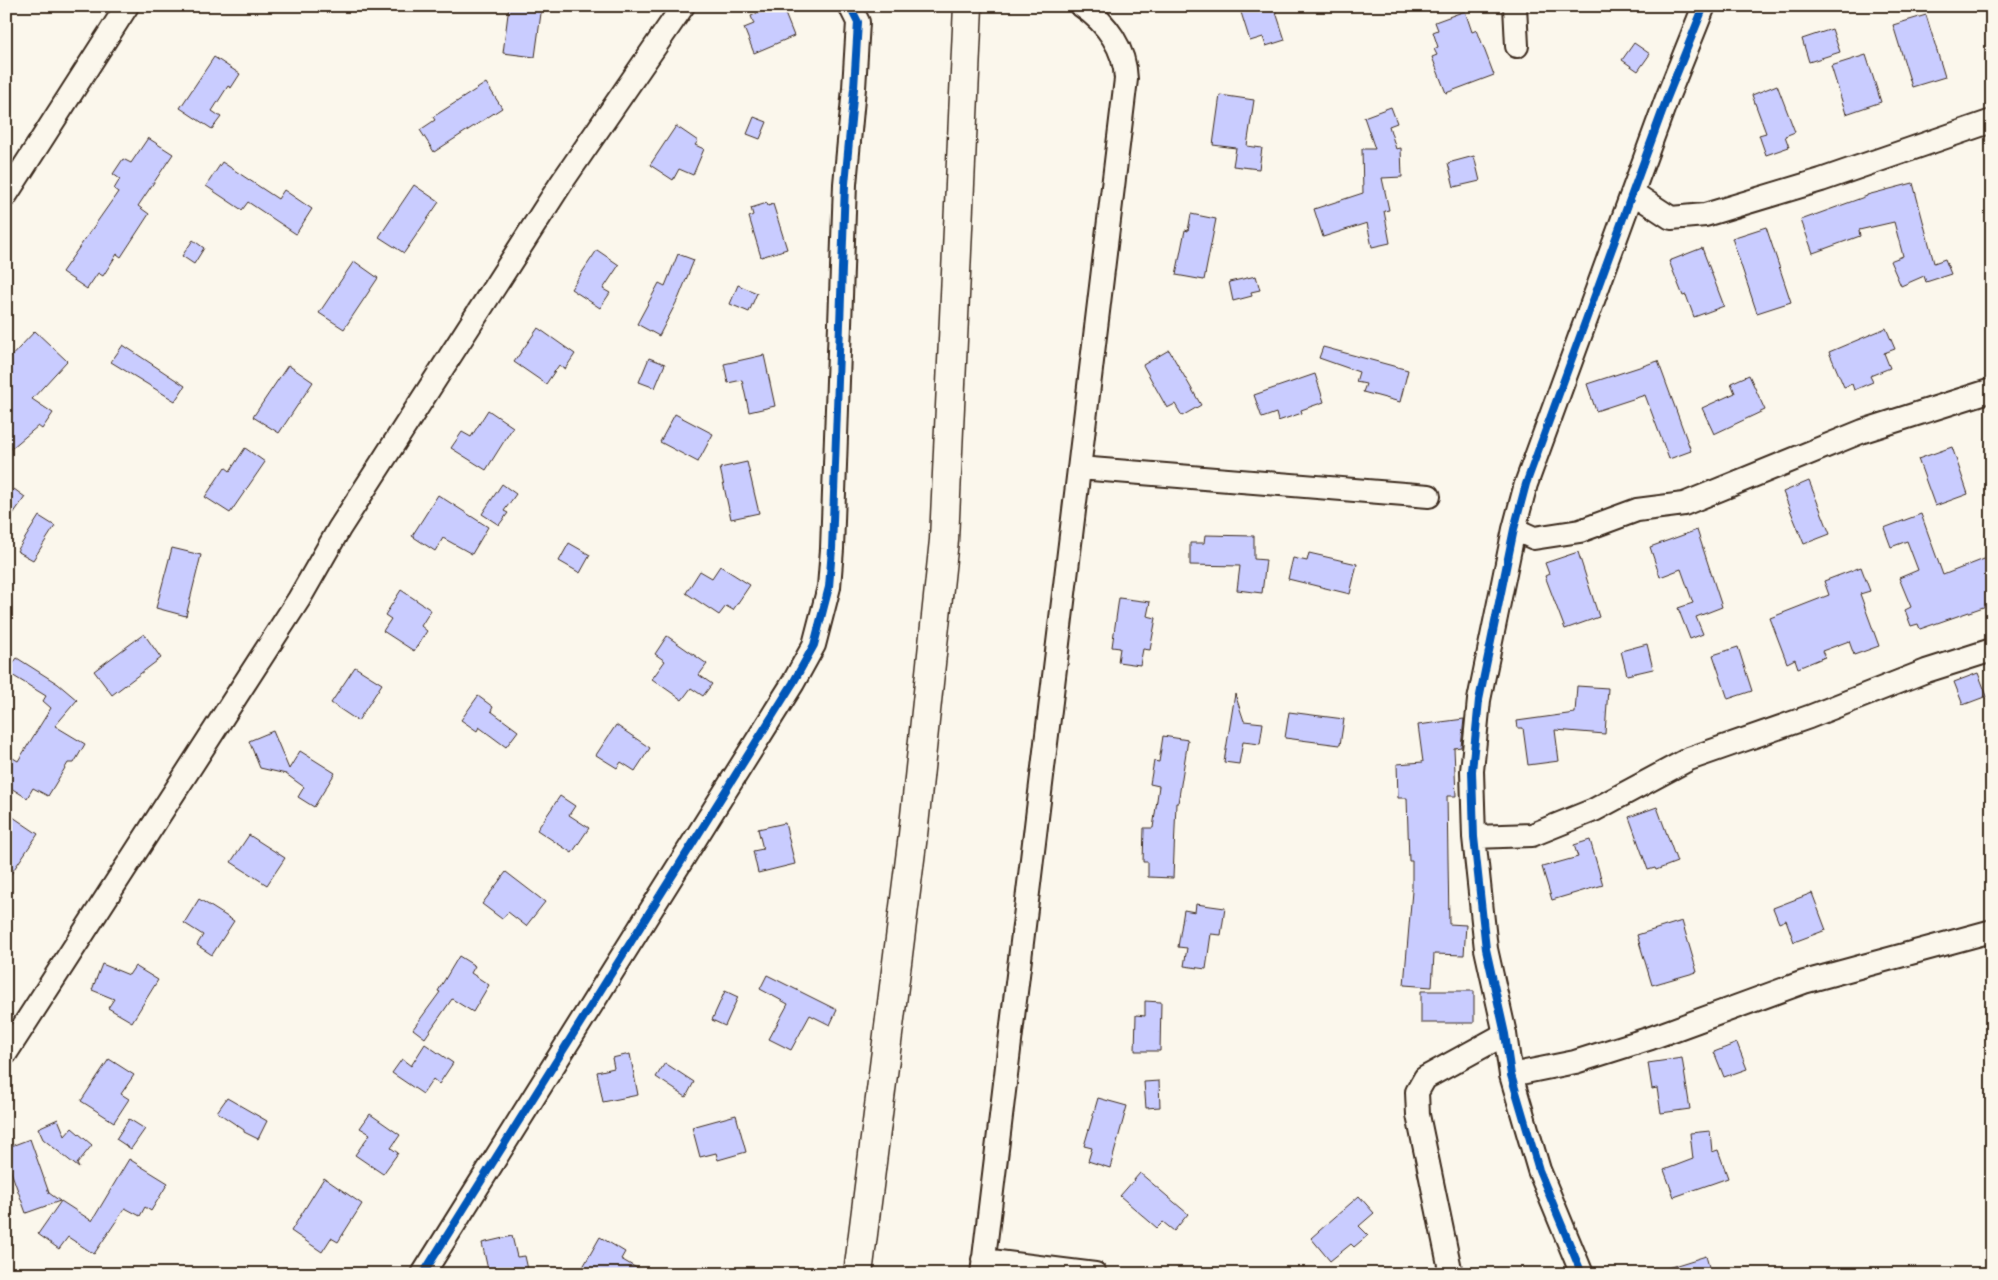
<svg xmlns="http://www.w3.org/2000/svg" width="1998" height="1280" viewBox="0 0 1998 1280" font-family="Sriracha,sans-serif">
<rect width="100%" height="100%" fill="#fbf7ec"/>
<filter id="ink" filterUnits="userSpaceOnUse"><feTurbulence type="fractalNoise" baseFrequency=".02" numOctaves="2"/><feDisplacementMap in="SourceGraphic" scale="10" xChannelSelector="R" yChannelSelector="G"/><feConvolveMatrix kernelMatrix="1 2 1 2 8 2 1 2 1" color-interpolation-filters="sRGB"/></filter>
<g filter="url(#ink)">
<path fill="#c9ccff" stroke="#3b2a1e" d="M509,6H542L535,57L503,53Z
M775,6H782L794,36L754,53L744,28L754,24L751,16Z
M1239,6H1274L1285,40L1266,46L1263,37L1250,41Z
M1465,11L1472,32L1477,30L1494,75L1446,93L1432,57L1437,55L1434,49L1438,47L1433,32L1438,30L1435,22Z
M1926,15L1945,77L1912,87L1893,25Z
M1832,29L1840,52L1809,62L1802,39Z
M1634,43L1650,54L1638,71L1622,60Z
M1866,55L1881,102L1846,114L1831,66Z
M214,57L240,74L231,88L228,86L212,111L221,117L212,129L180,108Z
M486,83L502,108L434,152L420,130L435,120L433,117Z
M1777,85L1795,132L1785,136L1789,147L1766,155L1759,135L1766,133L1752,95Z
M1220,95L1254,100L1247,146L1262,148L1259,169L1233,166L1236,148L1213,145Z
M1391,107L1397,123L1389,126L1396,149L1401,148L1402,177L1382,178L1389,210L1384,211L1390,243L1372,247L1367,223L1323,237L1314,209L1363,193L1362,149H1375L1364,117Z
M754,117L767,122L760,139L747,134Z
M676,126L698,141L695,145L704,149L693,175L679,169L673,180L650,165Z
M148,138L173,154L138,206L149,214L121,257L117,254L103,276L98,273L87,289L62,272L118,192L114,189L120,179L113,174L123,159L131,163Z
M1474,156L1480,181L1454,187L1448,163Z
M222,162L278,199L284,190L312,209L296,234L248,202L242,210L206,186Z
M1913,183L1934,263L1945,259L1951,274L1926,282L1924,276L1901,286L1890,261L1903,256L1894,222L1859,230L1860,236L1813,253L1801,220L1867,196V195Z
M414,185L439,202L404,253L379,237Z
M767,203L768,206L773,204L787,249L761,257L749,217L753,215L751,208Z
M1191,214L1216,219L1204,280L1176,275L1185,230L1188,231Z
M1766,227L1791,302L1757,313L1732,238Z
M193,240L204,248L194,264L182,256Z
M1702,248L1724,306L1694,317L1686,295L1683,296L1669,261Z
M597,250L619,265L603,289L610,293L600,308L571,289Z
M678,254L694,260L679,297L659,336L637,324L659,283L665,286Z
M354,261L378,278L344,329L319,313Z
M1256,276L1260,290L1251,292L1252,296L1233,301L1229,282Z
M738,285L757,293L749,312L730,304Z
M538,328L575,354L565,369L559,365L546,384L514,362Z
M1886,328L1895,349L1884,353L1890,368L1870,376L1873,382L1854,390L1852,384L1844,387L1829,352Z
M35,331L67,361L32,399L53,413L42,429L38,426L6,453V362Z
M123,345L185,386L175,401L111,362Z
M1323,347L1408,370L1400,402L1363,392L1366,384L1356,382L1359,372L1319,358Z
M1169,350L1201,405L1182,416L1175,404L1167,408L1143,365Z
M764,355L775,406L749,412L742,380L728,383L724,364Z
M649,358L665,364L655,388L639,382Z
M1658,361L1691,451L1669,459L1645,395L1596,411L1587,384Z
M288,365L313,382L279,433L253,417Z
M1315,374L1324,402L1301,410L1302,413L1278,421L1276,413L1262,418L1254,395Z
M1749,375L1765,410L1714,434L1702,408L1735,393L1731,383Z
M488,410L513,427L486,470L451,448L462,432L471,437Z
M675,414L713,434L698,462L660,442Z
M1952,447L1968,494L1935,506L1918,459Z
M245,448L265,462L230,513L205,497L225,467L230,471Z
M747,462L759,513L731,519L720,468Z
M1809,481L1830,534L1804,544L1783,492Z
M502,484L516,494L504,511L508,513L499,525L482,514Z
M14,489L25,497L6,524V499Z
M438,495L488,527L472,554L443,538L435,551L412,536Z
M1921,514L1943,575L1992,556V604L1920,629L1918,624L1911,626L1905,610L1911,607L1899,578L1918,570L1907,541L1891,547L1884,528Z
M39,516L55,526L33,560L17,551Z
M1697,530L1722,607L1696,617L1703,634L1690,639L1678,608L1693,603L1681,569L1660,577L1650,547Z
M1205,535L1254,536V559L1266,560L1262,593L1237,590L1240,566L1190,565V543H1204Z
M569,543L590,555L580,573L559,561Z
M172,548L201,555L186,616L156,608Z
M1578,552L1599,617L1565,629L1545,576L1549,574L1545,563Z
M1309,553L1357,564L1350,594L1288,579L1293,558L1307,561Z
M720,566L750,585L733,610L726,606L719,615L686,593L700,571L712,578Z
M1861,567L1870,591L1860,594L1879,646L1854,655L1849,641L1822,651L1825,657L1798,668L1795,659L1787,663L1770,618L1829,595L1824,581Z
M401,590L431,610L421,626L427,631L414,651L383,631L391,619L385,615Z
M1119,598L1150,602L1147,616L1156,618L1150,650L1143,649L1140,665L1118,662L1120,648L1112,647Z
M144,634L161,658L112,695L94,671Z
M667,636L707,664L699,675L712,684L703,696L691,688L682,700L652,679L665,661L655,654Z
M1647,644L1653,669L1627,675L1621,651Z
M1738,647L1752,691L1728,699L1713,655Z
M17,658L58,684L77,700L55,726L85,744L74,763H68L48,796L33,788L27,798L6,785V754L18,761L51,708L43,701L46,696L7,672Z
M355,667L382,684L358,721L331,703Z
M1978,673L1987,696L1963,705L1954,682Z
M1577,686L1608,688L1605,734L1555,730L1559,761L1528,765L1523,728H1518L1517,721L1575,713Z
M1235,694L1244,721L1263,723L1260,744L1243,742L1239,764L1224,762Z
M478,696L493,707L491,711L518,731L506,747L479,727L477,731L461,720Z
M1289,712L1344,719L1340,745L1285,738Z
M1464,719L1461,747L1454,748L1456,796H1447L1449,924L1466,925L1464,955L1434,954L1432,987L1404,985L1412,891V861H1409L1407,798H1398L1397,764L1423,762L1418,725Z
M616,725L650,748L635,771L621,762L617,768L596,755Z
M273,731L289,769L300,751L335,773L314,807L298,797L304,787L286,774L260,768L249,741Z
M1163,736L1188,740L1178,803H1176L1173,878L1148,877V862H1143L1144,828H1153L1159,786L1150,784L1154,761L1159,762Z
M560,796L575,806L569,815L589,828L572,853L537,830Z
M1657,807L1677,862L1656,870L1655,868L1648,870L1629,817Z
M13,817L38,834L6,881V828Z
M785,823L795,864L758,873L753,851L763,849L758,829Z
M249,835L285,858L267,885L231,862Z
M1590,840L1603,885L1552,900L1542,867L1578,857L1574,845Z
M506,872L545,902L526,926L508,912L502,919L482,904Z
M1812,893L1826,930L1794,942L1786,920L1779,923L1773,908Z
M199,899L234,921L212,955L197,945L203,935L184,923Z
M1196,904L1225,908L1221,935L1211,934L1206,969L1184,966L1187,948L1178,947L1184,910L1195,912Z
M1682,921L1697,972L1652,985L1637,935Z
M459,956L475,966L471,973L489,985L473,1012L452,999L425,1038L413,1029L440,992L438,991Z
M102,964L129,975L135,966L158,980L132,1022L108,1008L114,999L92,990Z
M767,975L837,1010L830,1025L810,1015L791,1050L769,1039L788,1004L760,989Z
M725,991L738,997L725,1026L712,1020Z
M1421,991H1474V1023H1421Z
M1145,1001L1161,1002L1160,1051H1135L1136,1015L1145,1016Z
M1737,1043L1747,1069L1724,1077L1714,1052Z
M425,1044L453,1063L439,1084L433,1079L423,1094L392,1073L402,1059L411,1066Z
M630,1054L638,1095L603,1102L597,1072L614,1068L612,1058Z
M1682,1058L1690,1109L1661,1113L1657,1088L1652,1089L1648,1063Z
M109,1059L134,1075L121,1094L129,1099L114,1122L81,1101Z
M665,1063L694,1082L686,1097L656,1077Z
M1159,1081L1160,1107L1146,1108L1144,1082Z
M227,1098L267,1121L258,1139L244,1132V1130L217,1112Z
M1098,1098L1127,1106L1110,1168L1088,1161L1092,1148L1084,1146Z
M370,1114L400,1135L391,1148L398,1153L383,1174L355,1155L370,1134L360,1128Z
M736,1115L746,1152L718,1160L716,1153L700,1157L692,1127Z
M58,1119L65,1136L72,1128L92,1145L77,1164L79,1168L43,1139L38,1128Z
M129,1119L145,1129L131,1149L116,1139Z
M1710,1131L1712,1152L1718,1150L1728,1178L1674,1197L1664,1170L1693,1159L1690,1133Z
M30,1139L49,1193L60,1201L26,1213L6,1158V1148Z
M129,1159L168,1183L151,1211L145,1207L140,1216L125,1208L94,1254L68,1237L59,1249L38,1234L61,1201L92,1221Z
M1140,1173L1188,1214L1174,1231L1163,1222L1157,1228L1120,1196Z
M324,1178L362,1204L338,1242L331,1238L322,1252L291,1231Z
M1359,1196L1374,1213L1359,1226L1368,1235L1354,1247L1351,1244L1330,1261L1311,1238Z
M512,1236L517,1257L525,1256L529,1274H489L482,1243Z
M600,1237L625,1252L621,1259L647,1274H579Z
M1706,1256L1711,1274H1661V1270Z"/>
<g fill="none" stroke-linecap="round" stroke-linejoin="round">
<defs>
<path id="minor" d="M1515,6L1517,46
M1633,193L1671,218L1705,215L1821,180L1992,121
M6,195L127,6
M1079,468L1429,496
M1514,529L1534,538L1580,531L1637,510L1684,504L1863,431L1992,390
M1474,837L1532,835L1594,810L1689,759L1809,717L1926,671L1992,650
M6,1053L299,599L339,529L562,182L683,6
M1511,1075L1575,1062L1651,1038L1804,982L1992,931
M983,1260L1095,1274
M423,1274L793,683L814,645L829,587L832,549L845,184L854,88L858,22L850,6
M982,1274L1126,79C1125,49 1107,23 1082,6
M1451,1274L1418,1115L1417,1092L1425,1078L1505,1034
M1582,1274L1539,1170L1511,1075L1505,1034L1486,949L1474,837L1472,771L1479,700L1514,529L1526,484L1667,98L1704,6"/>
<path id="major" d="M858,1274L913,835L944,540L968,6"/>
</defs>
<use href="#minor" stroke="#3b2a1e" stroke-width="26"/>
<use href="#major" stroke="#3b2a1e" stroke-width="31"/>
<use href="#minor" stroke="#fbf7ec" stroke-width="22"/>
<use href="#major" stroke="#fbf7ec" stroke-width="28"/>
<defs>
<path id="cycleway" d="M423,1274L793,683L814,645L829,587L832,549L845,184L854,88L858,22L850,6
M1582,1274L1539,1170L1511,1075L1505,1034L1486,949L1474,837L1472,771L1479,700L1514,529L1526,484L1667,98L1704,6"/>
</defs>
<use href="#cycleway" stroke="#fbf7ec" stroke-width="11"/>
<use href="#cycleway" stroke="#0057b8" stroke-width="8"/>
</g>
</g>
<rect width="1998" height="1280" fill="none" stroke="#fbf7ec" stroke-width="25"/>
<rect x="12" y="12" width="1973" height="1255" fill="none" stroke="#3b2a1e" stroke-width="2" filter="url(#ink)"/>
</svg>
